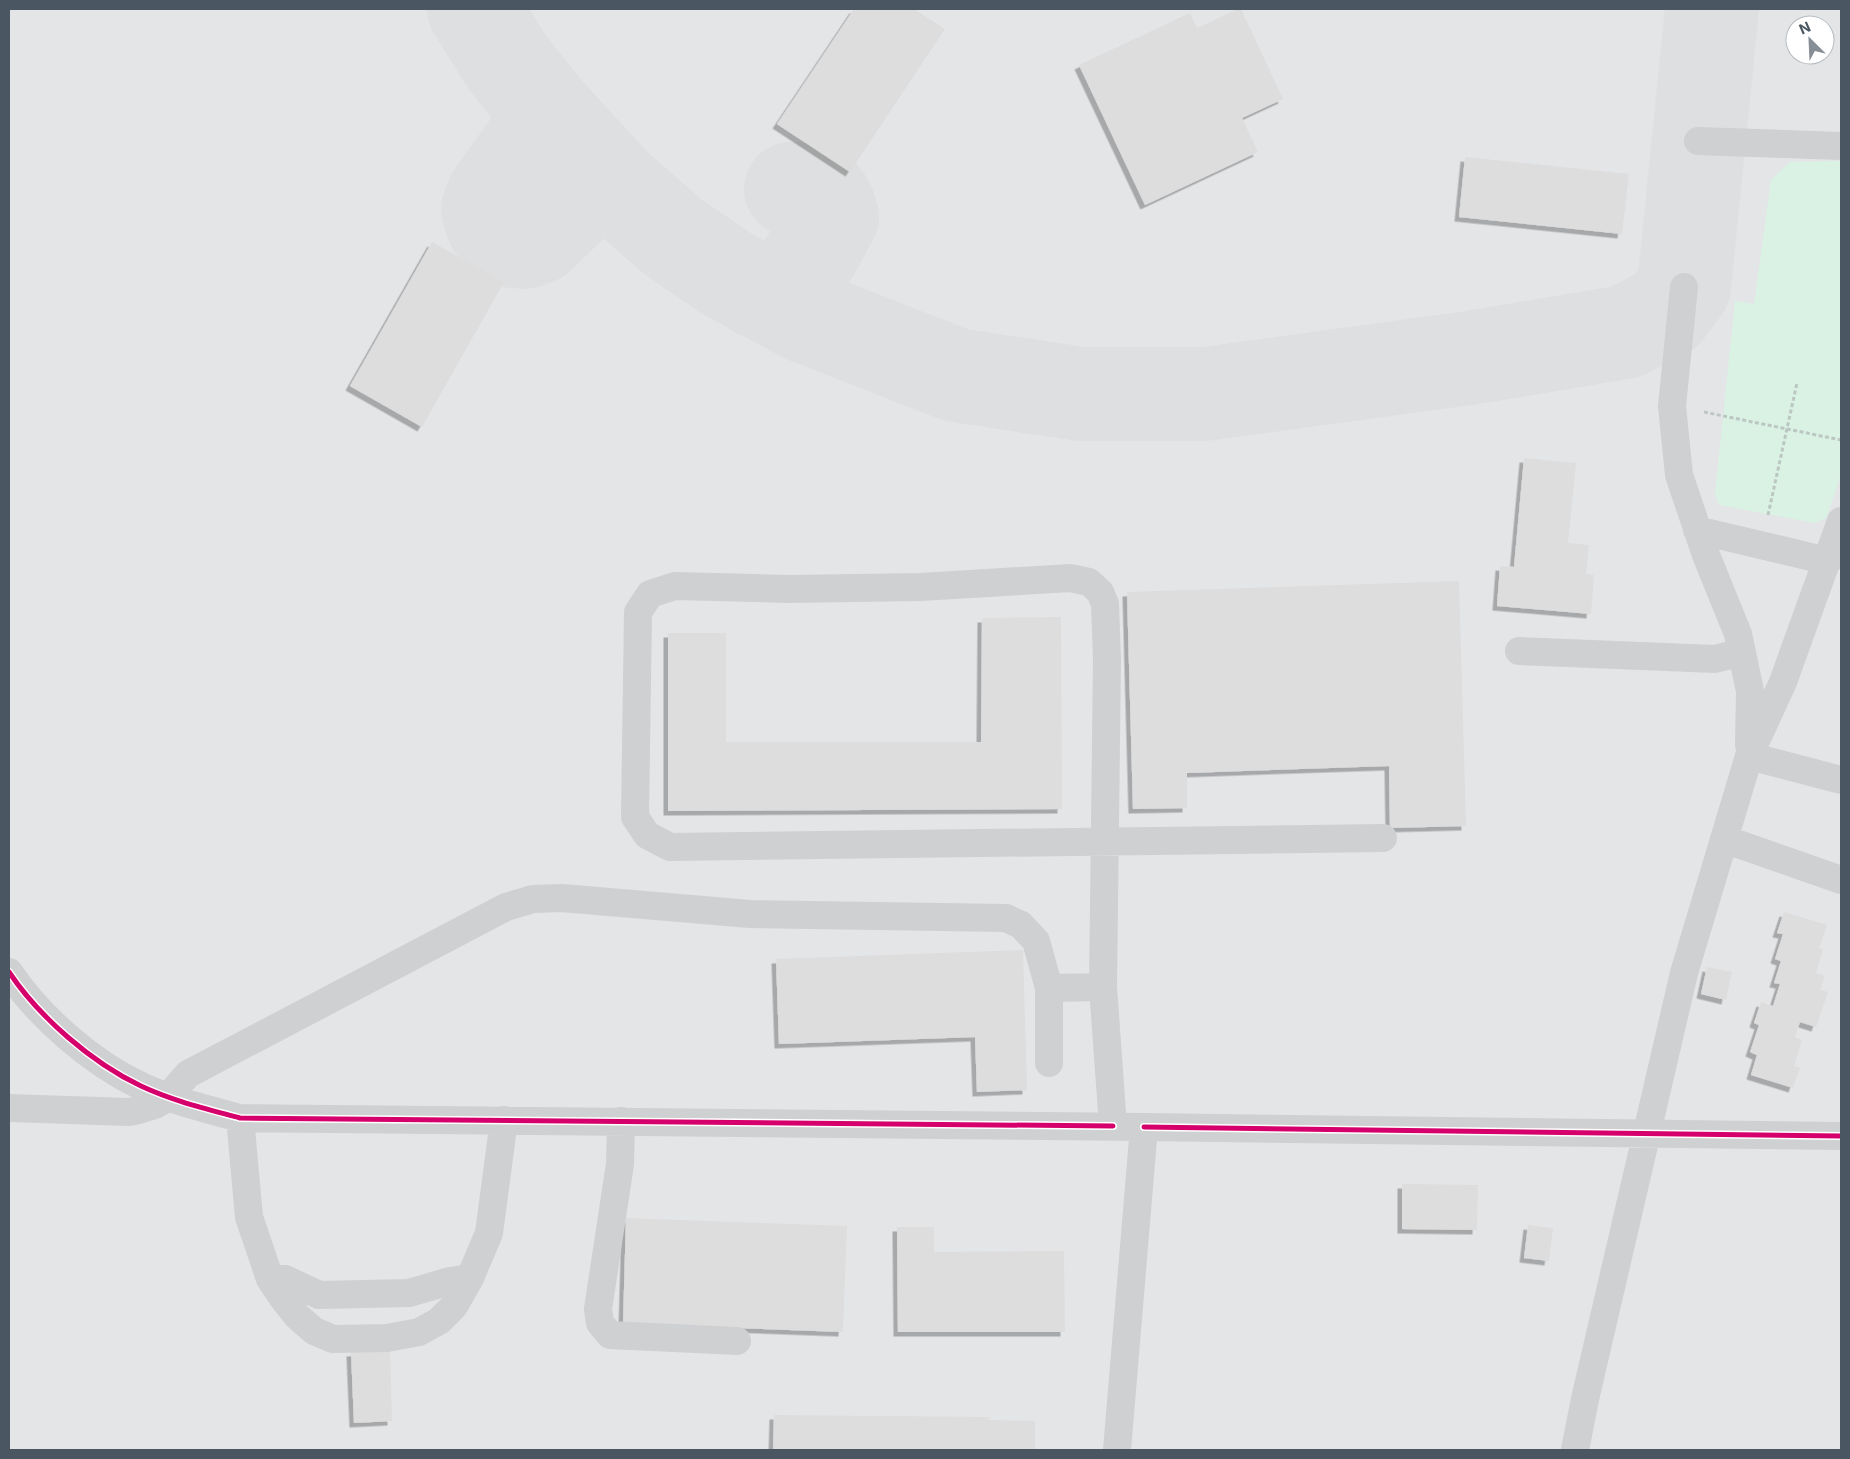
<svg xmlns="http://www.w3.org/2000/svg" width="1850" height="1459" viewBox="0 0 1850 1459" font-family="Inter,sans-serif">
<defs>
<filter id="shadow"><feDropShadow dx="-4.5" dy="4.5" stdDeviation="0" flood-color="#0004"/></filter>
</defs>
<rect width="100%" height="100%" fill="#f4f4f4"/>
<path fill="#e4e5e7" fill-rule="evenodd" d="M9,9H1841V1450H9ZM1795,25H1825V55H1795Z"/>
<path fill="#d9f2e3" d="M1841,161V475L1826,518L1815,523L1719,505L1715,494L1735,301L1754,304L1771,180L1790,162Z"/>
<g fill="none" stroke-linecap="round" stroke-linejoin="round">
<path stroke="#dedfe0" stroke-width="94" d="M474,9L507,62L547,112L614,185L672,236L724,272L805,316L956,375L1081,394H1205L1469,358L1625,332L1665,312L1684,287L1712,9
M547,112L542,128L493,196L488,209L492,223L500,234L513,241L525,242L538,237L589,187L592,177L591,160
M757,291C767,291 776,291 784,287C801,279 822,234 832,217C827,193 814,188 791,189"/>
</g>
<path fill="#ddddde" filter="url(#shadow)" d="M854,9H914L945,29L850,172L777,124Z
M1238,9H1241L1283,99L1242,118L1258,152L1145,205L1079,65L1190,13L1197,28Z
M1465,157L1629,174L1622,234L1459,217Z
M432,242L504,282L422,427L350,386Z
M1524,458L1576,463L1568,543L1589,545L1586,574L1594,575L1591,614L1497,606L1500,566L1514,567Z
M1459,581L1466,826L1390,828L1389,766L1187,773V808L1133,809L1127,592Z
M1061,617L1062,809L668,811V633H726V742H981L982,618Z
M1784,912L1827,925L1819,948L1823,949L1816,973L1825,976L1820,990L1828,992L1816,1027L1800,1022L1795,1037L1802,1040L1794,1066L1800,1068L1793,1088L1751,1075L1757,1055L1750,1052L1759,1025L1754,1023L1761,1002L1773,1006L1780,984L1774,983L1781,961L1775,959L1783,934L1777,933Z
M1023,950L1027,1090L977,1092L975,1037L779,1044L776,959Z
M1707,967L1732,972L1726,1000L1701,994Z
M1402,1184L1478,1185L1477,1230L1402,1229Z
M626,1218L847,1226L843,1332L623,1324Z
M1528,1225L1553,1228L1549,1261L1524,1258Z
M897,1227H934V1252L1064,1251L1065,1332H898Z
M390,1350L392,1421L354,1423L351,1352Z
M774,1415L989,1417V1420L1035,1421V1450H773Z"/>
<g fill="none" stroke-linecap="round" stroke-linejoin="round">
<path stroke="#bcc7c4" stroke-width="3" stroke-dasharray="4 2.5" stroke-linecap="butt" d="M1704,412L1841,440
M1768,515L1797,383"/>
<path stroke="#ced0d2" stroke-width="28" d="M1698,141L1841,146
M1684,287L1672,406L1679,475L1706,555L1738,634L1750,691L1749,745
M1697,530L1828,561
M1519,651L1715,659L1742,652
M1749,756L1841,780
M1724,839L1841,880
M9,972C39,1017 92,1063 141,1086C173,1101 207,1109 240,1118L1144,1127L1117,1450
M1049,988L1103,987
M9,1108L129,1112L139,1110L155,1105L168,1097L188,1074L506,907L533,899L562,898L750,914L1006,918L1021,925L1036,941L1049,988V1063
M240,1118L249,1217L270,1279L285,1301L297,1316L314,1331L333,1339L387,1338L419,1332L439,1321L454,1306L470,1278L489,1233L504,1120
M621,1121L620,1164L598,1309L600,1323L610,1335L737,1341
M1113,1126L1103,987L1107,660L1105,604L1100,592L1089,582L1070,578L920,587L789,589L675,586L650,594L638,612L635,817L647,835L670,847L1383,838
M1144,1127L1841,1136
M270,1279H285L319,1295L409,1293L450,1281L470,1278
M1575,1450L1585,1399L1684,973L1749,756L1783,682L1841,521"/>
<defs>
<path id="cycleway" d="M9,972C39,1017 92,1063 141,1086C173,1101 207,1109 240,1118L1113,1126
M1144,1127L1841,1136"/>
</defs>
<use href="#cycleway" stroke="#fff" stroke-width="8"/>
<use href="#cycleway" stroke="#d6006c" stroke-width="5"/>
</g>
<rect width="1850" height="1459" fill="none" stroke="#4a5661" stroke-width="20"/>
<g transform="translate(1810 40) rotate(336)"><circle r="24" fill="#ffffff" stroke="#b7bbc0"/>
<path d="M0-4L9 19L0 12L-9 19Z" fill="#868d94"/>
<text y="-8" font-size="14" font-weight="bold" text-anchor="middle" fill="#4a5661">N</text>
</g>
</svg>
